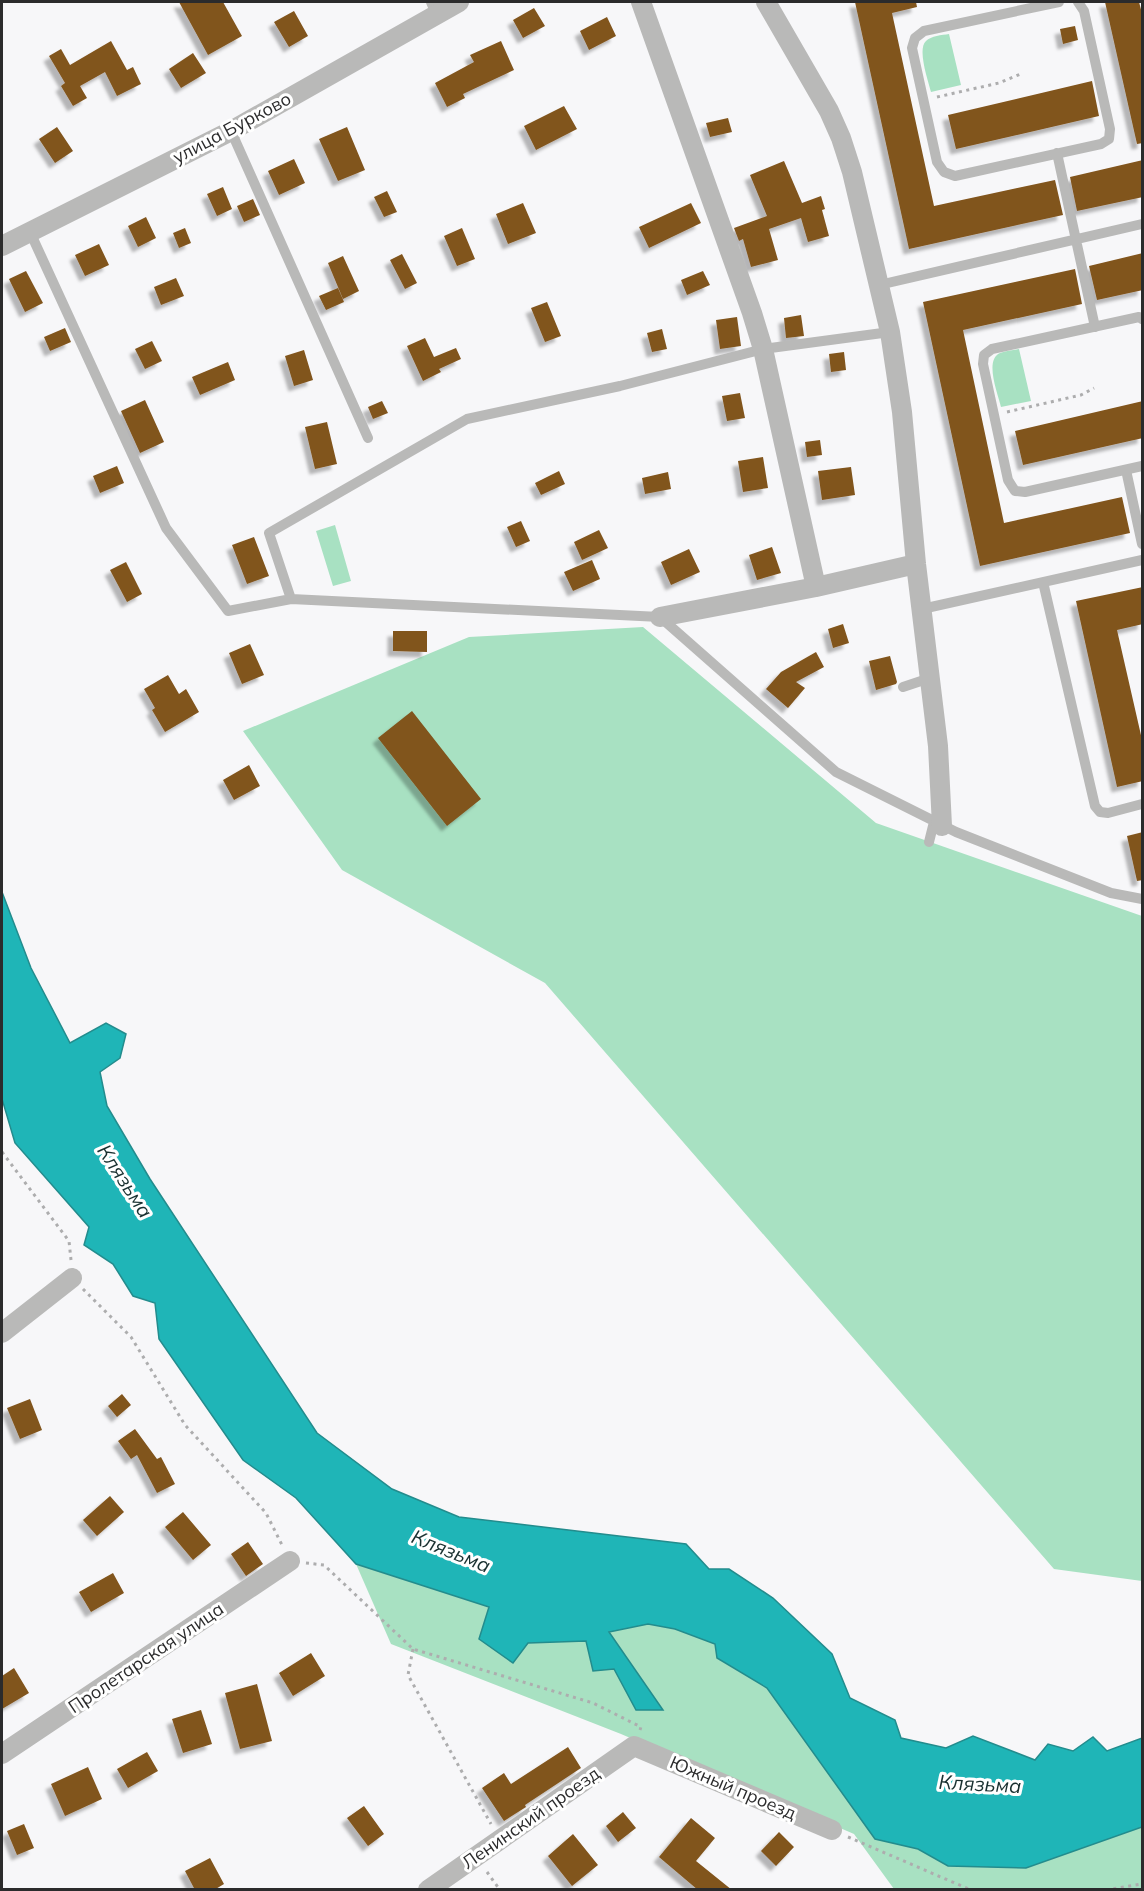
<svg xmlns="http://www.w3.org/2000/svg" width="1144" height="1891" viewBox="0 0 1144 1891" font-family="Mulish,sans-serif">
<defs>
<filter id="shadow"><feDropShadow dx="-5.5" dy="5.5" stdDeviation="1.5" flood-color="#0004"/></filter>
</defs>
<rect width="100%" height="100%" fill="#f7f7f9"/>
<path fill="#a8e1c2" d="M949,34L961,85L931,92C928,80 917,49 926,41C931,36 942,35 949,34Z
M1019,349L1031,401L1001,407C998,394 984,360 1000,353C1005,351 1013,350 1019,349Z
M335,525L351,581L333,586L316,531Z
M643,627L876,823L1142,916V1581L1054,1569L545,983L342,870L243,731L469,637Z
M356,1564L490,1607L479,1639L497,1651L528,1643L586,1641L593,1671L608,1632L648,1624L675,1629L716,1644L717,1658L767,1688L875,1839L918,1849L948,1866L1026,1868L1142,1827V1889H894L854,1834L621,1734L391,1644Z"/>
<path fill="#1fb5b7" stroke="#238c8d" stroke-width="1.5" d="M2,892L31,968L70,1043L106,1023L126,1034L120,1058L100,1072L107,1106L150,1179L317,1433L392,1489L459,1517L686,1544L709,1569H729L773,1598L832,1654L850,1698L895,1720L901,1738L946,1748L973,1736L1035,1760L1048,1744L1073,1751L1093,1737L1107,1751L1142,1738V1827L1026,1868L948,1866L918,1849L875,1839L767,1688L717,1658L715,1644L675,1629L648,1624L609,1632L663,1710H636L614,1669L593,1671L586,1641L528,1643L513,1663L479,1639L489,1607L356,1564L296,1498L243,1460L159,1339L155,1303L133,1296L113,1264L84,1245L89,1227L15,1143L2,1099Z"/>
<path fill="#81541c" filter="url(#shadow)" d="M179,2H223L242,36L208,55Z
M855,2H916L917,7L892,13L934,206L1055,180L1063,215L909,249Z
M1105,2H1139L1143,17V143L1137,144Z
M534,8L545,26L523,38L513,20Z
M294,11L308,36L289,47L274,22Z
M607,17L616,36L589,50L580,31Z
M1075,26L1078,40L1063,44L1060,29Z
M111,41L127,70L133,67L141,84L117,96L105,72L80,86L87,98L73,106L61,86L65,83L49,56L61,49L70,65Z
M501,41L514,70L463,94L465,98L447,107L435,83L474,62L470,55Z
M193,53L206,73L181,88L169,69Z
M1092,81L1099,116L956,149L948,115Z
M564,106L577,129L536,150L524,126Z
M728,118L732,132L710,137L706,123Z
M57,127L73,151L55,163L39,139Z
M347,127L365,170L338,181L319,139Z
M294,159L305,183L279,195L268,171Z
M1143,160V197L1077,211L1070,177Z
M784,161L802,203L821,196L825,209L822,210L829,236L808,242L801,218L769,229L778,260L751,267L743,239L739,241L734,228L767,216L750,175Z
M223,187L232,209L217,216L207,194Z
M387,191L397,212L384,217L374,197Z
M253,199L260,215L244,222L237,206Z
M523,203L536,233L508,244L496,214Z
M691,203L701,223L649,248L639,227Z
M146,217L156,238L138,247L128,226Z
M185,228L191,243L179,248L173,233Z
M462,228L475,259L457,266L444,236Z
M99,244L109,265L85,276L75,255Z
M1143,253V290L1097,300L1089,266Z
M402,254L417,283L405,289L390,260Z
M343,256L359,291L343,299L328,263Z
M1075,269L1082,304L963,330L1004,523L1122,497L1130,533L980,566L923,302Z
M26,271L43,303L25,312L9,279Z
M703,271L710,285L687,295L681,280Z
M176,278L184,296L161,305L154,287Z
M338,288L344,302L326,310L319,296Z
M547,302L561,336L545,342L531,308Z
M801,315L804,336L786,338L784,318Z
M737,317L741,346L720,349L716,320Z
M65,328L71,342L50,351L44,337Z
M662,329L667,349L652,352L647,333Z
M425,338L434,357L456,348L461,359L439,369L441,372L423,381L407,346Z
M152,341L162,361L145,369L135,349Z
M304,350L313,380L294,386L285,356Z
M844,352L846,370L831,372L829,354Z
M228,362L235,380L200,395L192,377Z
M740,393L745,418L727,421L722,396Z
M145,400L164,442L140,453L121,411Z
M382,401L388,413L373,419L368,407Z
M1143,401V438L1023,465L1015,431Z
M327,422L337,464L315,469L305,427Z
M820,440L822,455L807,457L805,442Z
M763,457L768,488L743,492L738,461Z
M117,466L124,483L100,493L93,476Z
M851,467L855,495L822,500L818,471Z
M559,471L565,484L541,495L535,483Z
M668,472L671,489L645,494L642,478Z
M521,521L530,541L516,547L507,527Z
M599,530L608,548L582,560L574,542Z
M254,537L269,576L247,584L232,545Z
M772,547L781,573L757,580L749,555Z
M689,549L700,572L671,585L661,562Z
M592,560L600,579L573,591L564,572Z
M126,562L142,594L127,602L110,570Z
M1143,587V624L1117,630L1143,744V781L1117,787L1076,601Z
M843,624L849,643L833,648L828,629Z
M393,631H427V652L393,651Z
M250,644L264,675L242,684L229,653Z
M816,652L824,667L796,682L805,688L788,708L766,689L781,672Z
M890,656L897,682L896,684L876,690L869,661Z
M168,675L179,694L186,689L199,712L165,732L152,710L155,708L144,689Z
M412,711L481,799L447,826L378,738Z
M249,765L260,786L234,800L223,780Z
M1143,832V880L1137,881L1127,836Z
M122,1394L131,1405L117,1417L108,1406Z
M30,1399L42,1430L20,1439L7,1408Z
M135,1429L157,1459L161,1457L175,1484L157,1493L137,1455L131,1459L118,1441Z
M110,1496L124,1512L97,1536L83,1520Z
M183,1512L211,1545L193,1560L165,1527Z
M248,1542L263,1564L246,1576L231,1554Z
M113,1573L124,1593L91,1612L79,1592Z
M311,1653L325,1676L293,1696L279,1673Z
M14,1668L29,1693L2,1709V1676Z
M257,1684L272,1741L240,1749L225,1693Z
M201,1710L212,1744L183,1753L172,1719Z
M568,1747L581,1768L525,1805L526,1807L504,1821L482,1788L504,1773L511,1784Z
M147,1752L158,1771L128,1788L117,1769Z
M88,1767L102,1799L65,1816L51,1784Z
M364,1806L384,1834L368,1846L347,1818Z
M623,1812L636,1828L618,1842L606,1826Z
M691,1818L715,1838L696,1861L732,1890H698L659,1857Z
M24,1824L34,1848L17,1855L7,1831Z
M779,1832L794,1847L776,1866L761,1851Z
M573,1834L598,1865L572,1886L548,1856Z
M210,1858L224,1884L214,1890H195L185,1871Z"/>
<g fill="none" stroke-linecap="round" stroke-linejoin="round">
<path stroke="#adadae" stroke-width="3" stroke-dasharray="3 4.5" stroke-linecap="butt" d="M937,97L999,83L1023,73
M1007,412L1081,395L1094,388
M2,1152L69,1241L71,1260
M83,1289L131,1337L185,1425L266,1513L282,1545
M306,1563L324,1565L413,1649L593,1703L641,1727L640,1730
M413,1649L408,1675L491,1824
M848,1837L971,1890
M487,1872L500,1890
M1106,1890L1142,1884"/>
<path stroke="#b9b9b8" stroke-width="10" d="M431,2L436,14
M1059,2L924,31L915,38L912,48L937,162L944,172L955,176L1101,144L1109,139L1110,129L1084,11L1078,2
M231,131L368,438
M1057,153L1095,327
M30,232L166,528L228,611L291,599L660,617L836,772L956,832L1111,893L1142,899
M879,285L1142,224
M1142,319L1139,317L992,349L984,355L983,364L1008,480L1015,491L1025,492L1142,466
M1126,470L1142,544
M1043,582L1095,806L1100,812L1108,813L1142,804
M291,599L269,533L467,419L620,386L763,349L890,332
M922,609L1142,560
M903,687L930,678
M929,842L934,822"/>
<path stroke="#b9b9b8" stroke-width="20" d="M641,2L752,313L763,349L816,587
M766,2L829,111L841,138L852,172L890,332L902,412L916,564L938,746L942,826
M2,246L231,131L459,2
M660,617L816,587L916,564
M2,1333L72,1278
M2,1754L290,1561
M428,1890L634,1746L832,1830"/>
</g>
<g text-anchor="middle" stroke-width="6" stroke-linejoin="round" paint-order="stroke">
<g font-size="18" fill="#2b2b2c" stroke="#fff">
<text transform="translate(232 128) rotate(-28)" y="6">улица Бурково</text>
<text transform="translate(146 1658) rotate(-34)" y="6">Пролетарская улица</text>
<text transform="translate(733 1788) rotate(23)" y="6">Южный проезд</text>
<text transform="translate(531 1818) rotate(-35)" y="6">Ленинский проезд</text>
</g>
<g font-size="20" font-style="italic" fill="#193030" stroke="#fff">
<text transform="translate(125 1181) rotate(57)" y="7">Клязьма</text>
<text transform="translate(451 1551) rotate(22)" y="7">Клязьма</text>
<text transform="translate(980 1784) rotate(3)" y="7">Клязьма</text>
</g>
</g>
<rect width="1144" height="1891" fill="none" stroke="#2b2b2c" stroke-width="6"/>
</svg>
